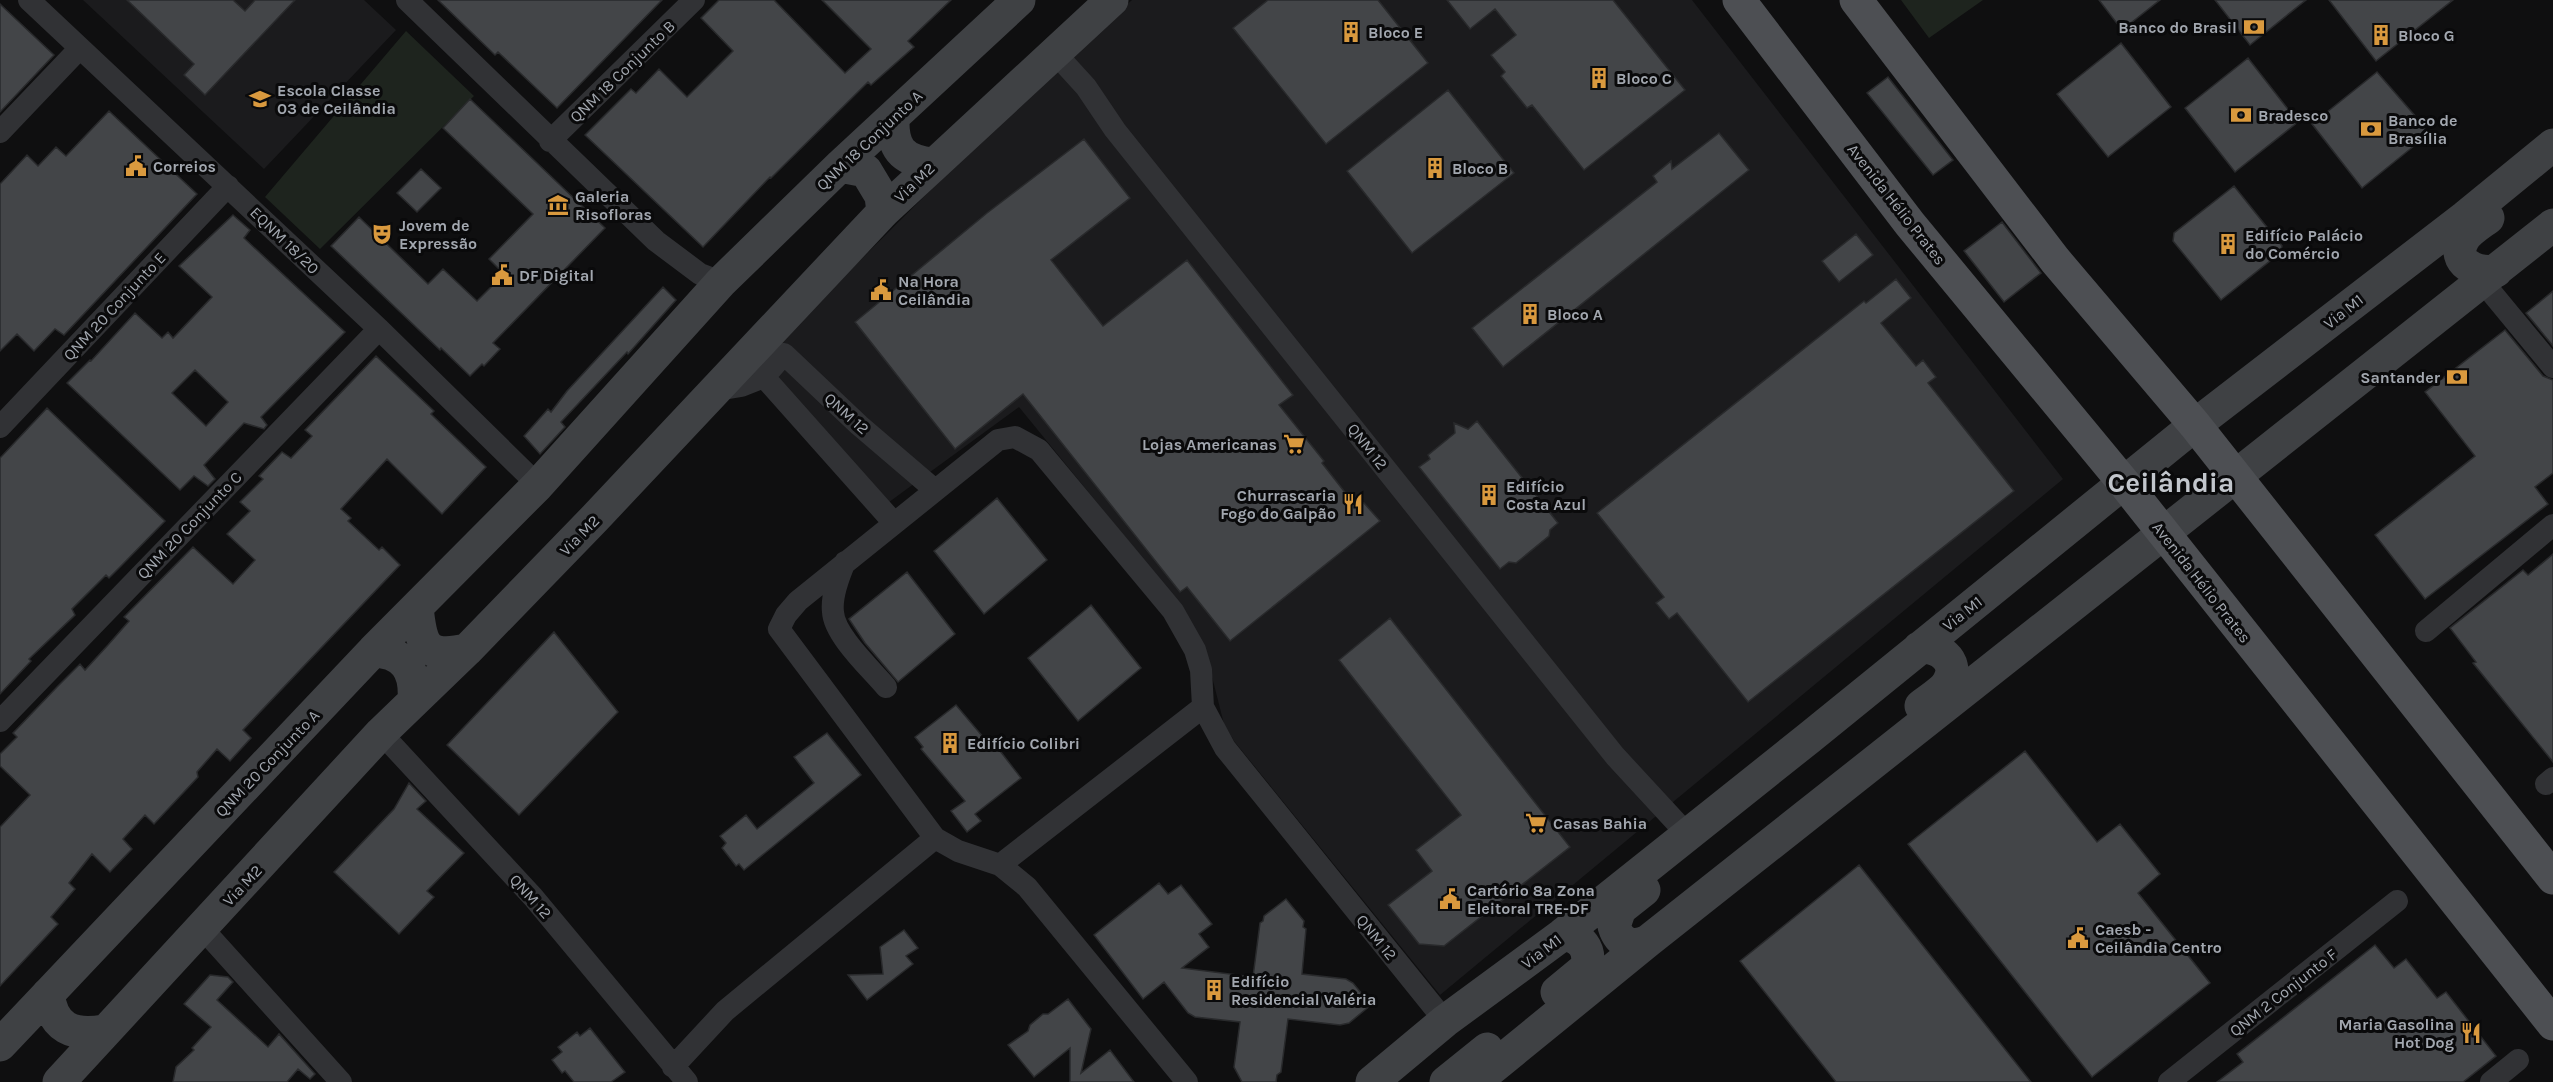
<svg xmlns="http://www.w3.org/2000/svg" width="2553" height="1082" viewBox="0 0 2553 1082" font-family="Karla,sans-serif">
<rect width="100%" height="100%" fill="#0f0f10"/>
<path fill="#1b1b1d" d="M83,0H364L396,30L264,169Z
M1132,0H1692L2063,479L1440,995L1234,741L1224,724L1207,657L1182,607L1019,407L885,505L755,365L1010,111Z"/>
<path fill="#1e241e" d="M1901,0H1983L1929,38Z
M406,31L474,96L320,249L265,197Z"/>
<path fill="#434548" stroke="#292a2c" stroke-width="1.5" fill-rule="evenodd" d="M127,0H233L245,11L255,0H295L205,95L184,75L194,64Z
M438,0H662L557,108L498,52L495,55Z
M719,0H774L845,73L871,49L822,0H951L908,41L914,47L871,85L868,82L771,178L770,177L703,247L585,135L631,89L636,93L659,69L687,97L733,51L701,18Z
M1268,0H1378L1428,63L1326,144L1233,28Z
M1447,0H1613L1685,90L1584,170L1532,105L1527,108L1501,76L1505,72L1491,55L1516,35L1495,9L1470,29Z
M2099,0H2160L2122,30Z
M2215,0H2306L2250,45Z
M2329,0H2453L2376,61Z
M0,4L54,55L0,112Z
M2121,43L2171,107L2108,157L2057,94Z
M2248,58L2298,122L2235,172L2185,108Z
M2377,72L2430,133L2362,188L2312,124Z
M1888,77L1953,160L1933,175L1867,93Z
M1448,90L1514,173L1412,253L1347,171Z
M470,99L605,228L493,343L500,349L484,366L482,364L470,376L441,348L440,350L331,246L359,217L428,284L443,269L477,301L504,274L489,259L533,214L443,128Z
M109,111L197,194L64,335L55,329L34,351L17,334L0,351V184L27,155L38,166L56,147L66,156Z
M1719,133L1749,170L1503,367L1472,328L1657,182L1653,176L1671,161L1672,169Z
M1084,139L1130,198L1051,260L1103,326L1187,260L1293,395L1279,405L1324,461L1322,463L1351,500L1364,503L1380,521L1230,641L1187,587L1180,592L1023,394L955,449L855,322L987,213Z
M421,169L441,188L417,212L397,193Z
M2234,186L2282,246L2280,253L2221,300L2173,241L2174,233Z
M233,215L250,230L244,238L345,332L261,417L267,425L264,429L244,423L204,465L215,479L208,486L194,476L180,490L67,383L90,360L91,361L135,313L162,338L168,332L173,338L212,297L179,266ZM195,370L228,402L206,426L172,393Z
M2002,222L2041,273L2004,302L1964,251Z
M1856,234L1873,255L1839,282L1822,261Z
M1896,279L1911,298L1881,323L1916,366L1923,360L1936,377L1928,383L2014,491L1748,702L1677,613L1669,619L1656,603L1664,597L1597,513L1864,301L1866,303Z
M663,287L676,300L628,354L627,352L561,422L565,427L540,454L524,436L548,409L551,412L567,391Z
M2553,291V346L2526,313Z
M2505,330L2543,376L2553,380V473L2535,487L2548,504L2425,599L2375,535L2475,456L2425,392Z
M376,356L434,411L431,414L486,467L442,514L387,459L341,509L351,518L348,521L379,550L382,547L400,565L243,730L251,738L230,761L217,749L197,772L198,777L154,824L145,815L123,839L132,849L110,872L92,854L69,883L75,889L51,917L58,924L0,986V827L30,795L0,766V754L17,737L13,733L57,687L80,664L85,670L108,645L129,621L124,617L193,547L233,584L255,560L227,534L250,511L240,502L263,479L259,476L282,452L291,458L312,436L305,430Z
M47,408L165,521L120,567L109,578L106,575L72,609L75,615L29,659L31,661L0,694V458Z
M1477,421L1558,523L1550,530L1549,536L1521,559L1516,563L1509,562L1500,569L1419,467L1430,459L1428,455L1455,433L1454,423L1468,429Z
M997,498L1047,560L984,614L934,551Z
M2553,554V762L2473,663L2476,662L2450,628L2523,570L2528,575Z
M907,572L955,634L898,682L865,643L849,619Z
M1091,605L1141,668L1078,721L1028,658Z
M1390,618L1570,847L1444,946L1419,944L1388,905L1432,871L1416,850L1461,815L1339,660Z
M554,632L618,712L519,815L447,745Z
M956,705L994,750L997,747L1021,778L975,814L981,821L967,832L951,811L965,801L921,749L923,747L915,737Z
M827,733L861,775L744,870L739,864L736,866L722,848L726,843L720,836L746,815L757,829L814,783L794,757Z
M2025,751L2097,842L2120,824L2160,874L2138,893L2210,983L2092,1077L1908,844Z
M409,783L426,801L417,809L464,853L427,891L434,897L399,934L334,872L394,809Z
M1859,865L2031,1082H1836L1740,961Z
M1159,883L1168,894L1181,885L1212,924L1199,934L1209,947L1182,968L1253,977L1260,923L1263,921L1264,916L1286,899L1304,921L1303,927L1306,929L1302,974L1346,979L1353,983L1371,1005L1349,1023L1340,1025L1288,1019L1281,1072L1277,1075L1276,1082H1242L1234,1067L1240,1022L1195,1017L1188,1013L1164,982L1143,999L1094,935Z
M904,930L918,948L906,956L913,964L867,1000L848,975L883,974L880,947Z
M2375,945L2394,968L2406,959L2437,998L2446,992L2496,1056L2463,1082H2217L2243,1062L2237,1054Z
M210,975L228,977L233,982L217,1000L268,1047L279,1034L315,1074L310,1079L298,1069L287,1082H173L176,1067L194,1050L192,1048L211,1027L184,1004Z
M1068,999L1091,1029L1081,1073L1110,1050L1134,1082H1070V1048L1034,1077L1008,1045L1028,1031L1030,1025L1043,1014H1048Z
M590,1028L625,1072L611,1082H574L565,1071L562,1073L552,1060L562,1052L558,1047L577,1032L580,1036Z"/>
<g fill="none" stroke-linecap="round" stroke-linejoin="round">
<path stroke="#313235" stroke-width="22" d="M29,0L379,329L538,485
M407,0L656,241L700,274L721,282
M1055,53L1086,87L1115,130L1615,756L1687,834
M0,132L80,48
M550,141L694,0
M2482,281L2553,367
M764,377L894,523
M717,390L741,386L764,377L784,354L859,425L935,490
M0,427L228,186
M845,562C839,576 831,596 833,612C834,635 871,669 886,687
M2426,631L2553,525
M0,721L379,329
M381,733L533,897L687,1082
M2546,784L2553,778
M1000,865L1203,707
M202,928L341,1082
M673,1067L725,1011L935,838
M1187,1082L1027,887L1000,865L958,851L935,838L779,629L786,615L798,601L998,440L1015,437L1039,450L1173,611L1195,650L1201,670L1203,707L1225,748L1445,1021
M2169,1082L2397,901
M2491,1082L2518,1060"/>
<path stroke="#3f4144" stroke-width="33" d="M893,117C892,148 901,160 932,164
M840,166L866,171L881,196L883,212
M2488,218C2480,224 2468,231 2463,240C2451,263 2477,274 2496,271
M417,607C421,646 425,659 467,650
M1919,648C1937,645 1960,660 1949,681C1945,690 1930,699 1921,706
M373,651C405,652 416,671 414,700
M1644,890L1620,909L1614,926C1619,943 1632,949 1648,941
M1557,992L1586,968C1592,950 1581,935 1562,935
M48,994C53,1029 73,1036 104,1031
M0,1045L373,651L538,485L721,282L840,166L1019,0
M59,1082L381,733L467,650L595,518L883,212L1112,0
M1372,1082L1445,1021L1562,935L1809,738L2195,425L2465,217L2553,145
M1446,1082L1487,1049
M1475,1082L1648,941L2553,225"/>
<path stroke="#4d4f53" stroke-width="33" d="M1739,0L1910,224L2124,483L2553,1024
M1856,0L2055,260L2195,425L2553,878"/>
</g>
<defs>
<symbol id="bank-bare" viewBox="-9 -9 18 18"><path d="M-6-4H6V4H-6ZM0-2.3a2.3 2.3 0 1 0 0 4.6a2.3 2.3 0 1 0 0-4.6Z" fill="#d9993e" stroke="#0a0a0b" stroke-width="2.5" paint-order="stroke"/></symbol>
<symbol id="building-bare" viewBox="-9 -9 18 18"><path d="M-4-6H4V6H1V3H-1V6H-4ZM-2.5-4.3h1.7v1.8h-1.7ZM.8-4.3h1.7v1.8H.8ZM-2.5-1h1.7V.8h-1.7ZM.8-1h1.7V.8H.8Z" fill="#d9993e" stroke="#0a0a0b" stroke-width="2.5" paint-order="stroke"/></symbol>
<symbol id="school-bare" viewBox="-9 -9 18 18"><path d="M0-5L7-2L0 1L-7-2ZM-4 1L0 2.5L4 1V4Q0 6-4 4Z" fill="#d9993e" stroke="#0a0a0b" stroke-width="2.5" paint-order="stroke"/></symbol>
<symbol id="civic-bare" viewBox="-9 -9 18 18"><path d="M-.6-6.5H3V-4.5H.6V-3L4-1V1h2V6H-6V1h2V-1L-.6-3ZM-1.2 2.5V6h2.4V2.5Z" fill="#d9993e" stroke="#0a0a0b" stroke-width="2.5" paint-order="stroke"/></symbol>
<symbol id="museum-bare" viewBox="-9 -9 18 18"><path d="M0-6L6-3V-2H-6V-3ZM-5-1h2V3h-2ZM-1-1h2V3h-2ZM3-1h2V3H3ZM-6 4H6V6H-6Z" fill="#d9993e" stroke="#0a0a0b" stroke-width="2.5" paint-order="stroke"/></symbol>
<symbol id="theatre-bare" viewBox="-9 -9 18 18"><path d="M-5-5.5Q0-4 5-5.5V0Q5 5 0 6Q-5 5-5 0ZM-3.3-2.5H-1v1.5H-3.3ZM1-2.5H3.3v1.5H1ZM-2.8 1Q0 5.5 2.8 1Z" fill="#d9993e" stroke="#0a0a0b" stroke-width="2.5" paint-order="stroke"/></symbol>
<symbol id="supermarket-bare" viewBox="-9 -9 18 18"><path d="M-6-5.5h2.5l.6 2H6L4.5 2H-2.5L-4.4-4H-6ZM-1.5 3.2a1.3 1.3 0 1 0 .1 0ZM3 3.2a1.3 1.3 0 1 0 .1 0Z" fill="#d9993e" stroke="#0a0a0b" stroke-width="2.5" paint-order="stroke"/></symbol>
<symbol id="restaurant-bare" viewBox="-9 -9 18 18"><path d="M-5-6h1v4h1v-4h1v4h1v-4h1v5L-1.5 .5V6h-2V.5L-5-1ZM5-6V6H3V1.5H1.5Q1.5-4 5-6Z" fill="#d9993e" stroke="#0a0a0b" stroke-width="2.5" paint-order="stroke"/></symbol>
</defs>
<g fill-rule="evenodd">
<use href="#bank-bare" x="2239" y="12" width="30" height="30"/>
<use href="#building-bare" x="1336" y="17" width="30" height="30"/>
<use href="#building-bare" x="2366" y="20" width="30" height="30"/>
<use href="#building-bare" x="1584" y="63" width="30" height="30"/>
<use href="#school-bare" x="245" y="84" width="30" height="30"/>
<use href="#bank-bare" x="2226" y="100" width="30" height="30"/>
<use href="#bank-bare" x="2356" y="114" width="30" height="30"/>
<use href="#civic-bare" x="121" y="151" width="30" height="30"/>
<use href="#building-bare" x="1420" y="153" width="30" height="30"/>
<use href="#museum-bare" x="543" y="190" width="30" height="30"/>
<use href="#theatre-bare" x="367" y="219" width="30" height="30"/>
<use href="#building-bare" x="2213" y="229" width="30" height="30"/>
<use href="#civic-bare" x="487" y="260" width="30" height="30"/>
<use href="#civic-bare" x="866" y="275" width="30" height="30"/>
<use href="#building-bare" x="1515" y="299" width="30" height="30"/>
<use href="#bank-bare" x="2442" y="362" width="30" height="30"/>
<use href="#supermarket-bare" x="1279" y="429" width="30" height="30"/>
<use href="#building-bare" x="1474" y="480" width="30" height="30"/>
<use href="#restaurant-bare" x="1338" y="489" width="30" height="30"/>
<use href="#building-bare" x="935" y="728" width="30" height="30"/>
<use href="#supermarket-bare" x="1521" y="808" width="30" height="30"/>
<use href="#civic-bare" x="1435" y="884" width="30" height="30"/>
<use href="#civic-bare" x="2063" y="923" width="30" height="30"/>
<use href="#building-bare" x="1199" y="975" width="30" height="30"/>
<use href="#restaurant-bare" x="2456" y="1018" width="30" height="30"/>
</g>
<g text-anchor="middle" stroke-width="6" stroke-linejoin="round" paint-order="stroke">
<g font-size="16" font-weight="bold" fill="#a2a7af" stroke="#0a0a0b" text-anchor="start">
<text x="2237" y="33" text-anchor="end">Banco do Brasil</text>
<text x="1368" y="38">Bloco E</text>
<text x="2398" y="41">Bloco G</text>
<text x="1616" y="84">Bloco C</text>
<text x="277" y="96">Escola Classe<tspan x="277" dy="18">03 de Ceilândia</tspan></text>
<text x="2258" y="121">Bradesco</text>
<text x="2388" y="126">Banco de<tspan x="2388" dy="18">Brasília</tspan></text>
<text x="153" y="172">Correios</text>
<text x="1452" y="174">Bloco B</text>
<text x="575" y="202">Galeria<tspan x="575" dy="18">Risofloras</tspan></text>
<text x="399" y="231">Jovem de<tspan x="399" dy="18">Expressão</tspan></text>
<text x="2245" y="241">Edifício Palácio<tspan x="2245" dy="18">do Comércio</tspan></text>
<text x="519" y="281">DF Digital</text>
<text x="898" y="287">Na Hora<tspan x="898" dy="18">Ceilândia</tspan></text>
<text x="1547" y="320">Bloco A</text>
<text x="2440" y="383" text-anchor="end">Santander</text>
<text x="1277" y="450" text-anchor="end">Lojas Americanas</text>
<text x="1506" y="492">Edifício<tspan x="1506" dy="18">Costa Azul</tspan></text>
<text x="1336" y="501" text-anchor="end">Churrascaria<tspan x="1336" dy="18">Fogo do Galpão</tspan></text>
<text x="967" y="749">Edifício Colibri</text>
<text x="1553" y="829">Casas Bahia</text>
<text x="1467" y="896">Cartório 8ª Zona<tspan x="1467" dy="18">Eleitoral TRE-DF</tspan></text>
<text x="2095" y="935">Caesb -<tspan x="2095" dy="18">Ceilândia Centro</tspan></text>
<text x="1231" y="987">Edifício<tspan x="1231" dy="18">Residencial Valéria</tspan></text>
<text x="2454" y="1030" text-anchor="end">Maria Gasolina<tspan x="2454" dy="18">Hot Dog</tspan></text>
</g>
<g font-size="16" fill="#a2a7af" stroke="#0a0a0b">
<text transform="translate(622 71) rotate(-44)" y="6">QNM 18 Conjunto B</text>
<text transform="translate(869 140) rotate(-43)" y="6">QNM 18 Conjunto A</text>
<text transform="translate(914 182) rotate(-44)" y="6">Via M2</text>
<text transform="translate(1897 204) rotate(52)" y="6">Avenida Hélio Prates</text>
<text transform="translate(285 240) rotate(44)" y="6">EQNM 18/20</text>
<text transform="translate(114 306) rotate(-47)" y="6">QNM 20 Conjunto E</text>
<text transform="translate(2343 311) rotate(-38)" y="6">Via M1</text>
<text transform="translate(847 413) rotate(42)" y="6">QNM 12</text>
<text transform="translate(1368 446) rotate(52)" y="6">QNM 12</text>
<text transform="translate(189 525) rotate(-46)" y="6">QNM 20 Conjunto C</text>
<text transform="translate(579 535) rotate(-46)" y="6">Via M2</text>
<text transform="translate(2202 582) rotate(52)" y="6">Avenida Hélio Prates</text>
<text transform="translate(1962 613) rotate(-38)" y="6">Via M1</text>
<text transform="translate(267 763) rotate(-46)" y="6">QNM 20 Conjunto A</text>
<text transform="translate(242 885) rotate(-47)" y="6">Via M2</text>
<text transform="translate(531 896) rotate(48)" y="6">QNM 12</text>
<text transform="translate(1377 937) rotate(51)" y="6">QNM 12</text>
<text transform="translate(1541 951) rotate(-37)" y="6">Via M1</text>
<text transform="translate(2283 992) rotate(-38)" y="6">QNM 2 Conjunto F</text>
</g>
<g font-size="28" font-weight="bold" fill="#c2c6cc" stroke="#0a0a0b">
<text x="2171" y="492">Ceilândia</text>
</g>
</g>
</svg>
